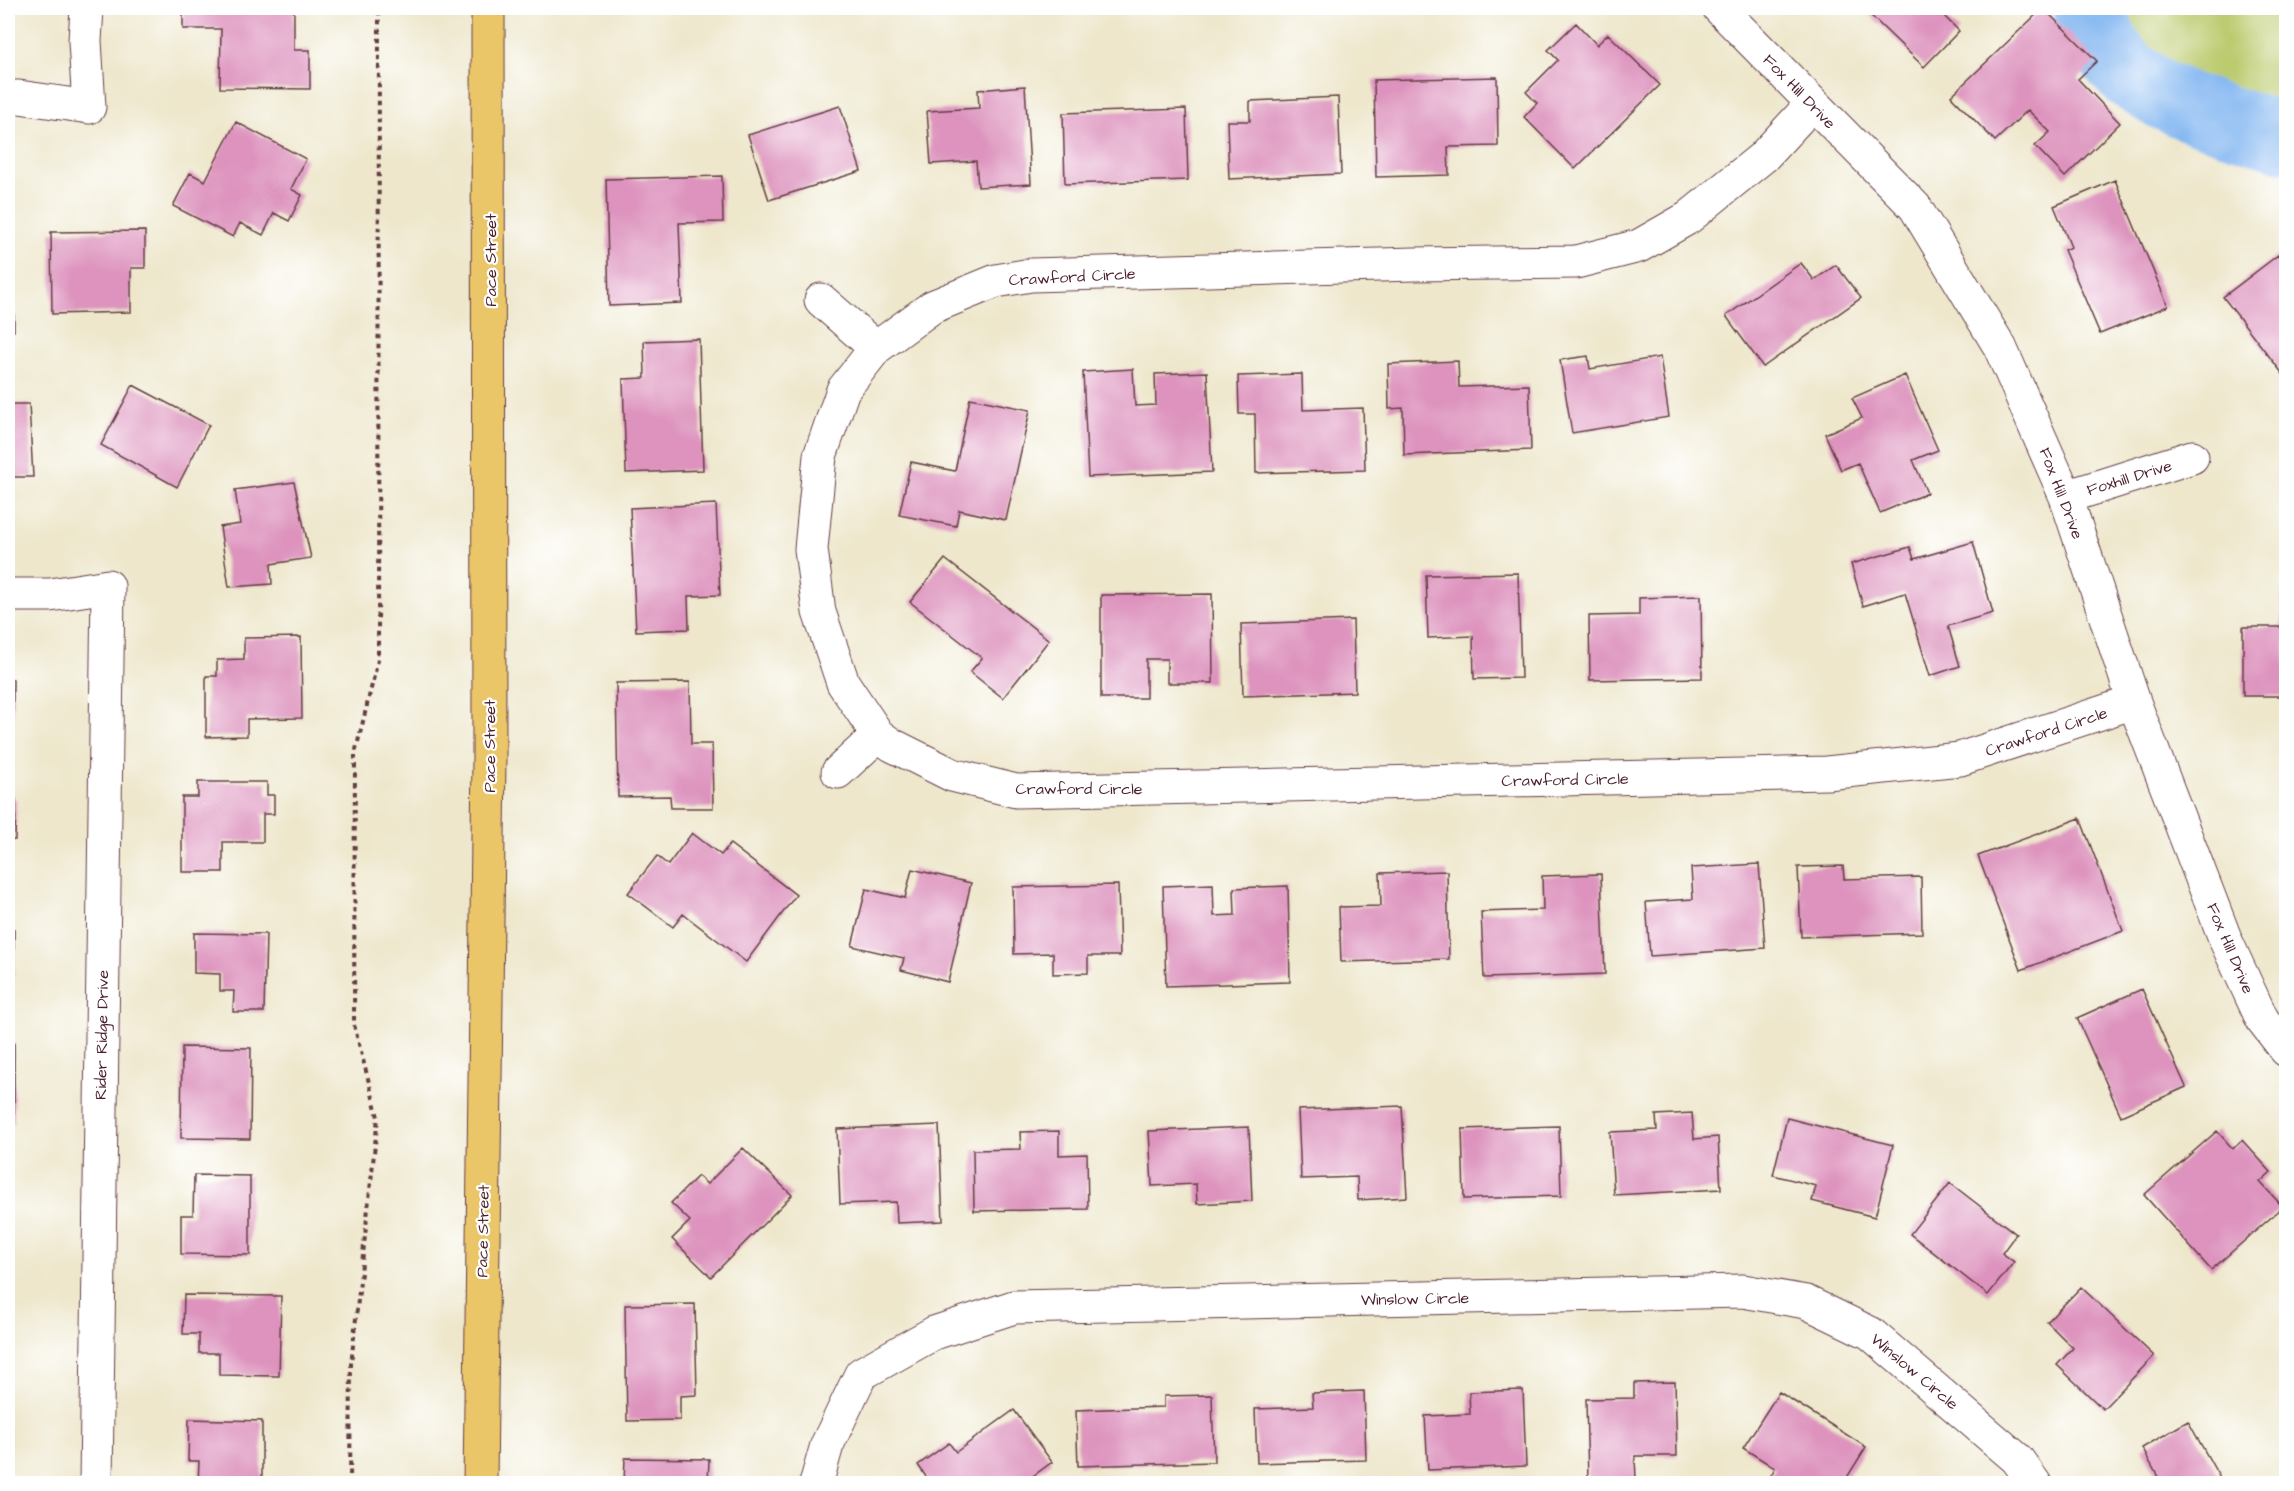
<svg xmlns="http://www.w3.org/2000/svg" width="2294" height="1491" viewBox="0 0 2294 1491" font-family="'Architects Daughter',sans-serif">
<rect width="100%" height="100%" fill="#fff"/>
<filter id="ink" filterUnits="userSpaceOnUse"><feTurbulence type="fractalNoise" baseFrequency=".0167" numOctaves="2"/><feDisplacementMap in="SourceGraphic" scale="12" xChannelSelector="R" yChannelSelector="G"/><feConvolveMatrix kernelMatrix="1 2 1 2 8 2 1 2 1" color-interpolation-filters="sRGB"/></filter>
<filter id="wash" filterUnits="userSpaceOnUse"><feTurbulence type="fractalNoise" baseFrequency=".008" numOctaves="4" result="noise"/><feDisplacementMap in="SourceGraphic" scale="24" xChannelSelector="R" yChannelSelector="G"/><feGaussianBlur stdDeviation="1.35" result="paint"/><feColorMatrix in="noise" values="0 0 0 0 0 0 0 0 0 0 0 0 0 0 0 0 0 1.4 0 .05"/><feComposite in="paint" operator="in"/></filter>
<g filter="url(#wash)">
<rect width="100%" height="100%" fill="#eee7cc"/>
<path fill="#bbcb6e" stroke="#82754c" stroke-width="1.5" d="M2078,8H2286V158L2174,106L2129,81L2105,55Z"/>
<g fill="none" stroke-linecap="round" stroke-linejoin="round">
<path stroke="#84b7f1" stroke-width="69" d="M2088,8C2096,26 2105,48 2119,64C2155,103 2236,122 2286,138"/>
</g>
<g id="blocks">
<path fill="#dd93bd" d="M183,8H294V50H310V89L220,88L221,29H183Z
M1863,8H1954L1945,17L1959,31L1924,67Z
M2043,8L2097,61L2078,79L2120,123L2065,177L2035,146L2050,132L2028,110L1995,141L1951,96Z
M1576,23L1597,45L1608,34L1660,85L1575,169L1524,117L1537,103L1526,92L1558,60L1548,50Z
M1497,77L1498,146L1448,147L1449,175L1376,177L1374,80Z
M1025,86L1031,184L978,187L976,161L931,164L927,111L979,108L978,90Z
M1338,97L1341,174L1229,179L1227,121H1250V101Z
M840,106L861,171L769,200L748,135Z
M1186,109L1188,180L1065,184L1063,113Z
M236,122L306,159L291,189L302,195L289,221L274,213L263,235L240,223L233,237L173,206L190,173L205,181Z
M722,176L723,222L679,223L682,303L609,306L606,179Z
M2115,180L2168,306L2100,334L2064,250L2071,247L2054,206Z
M8,211H13L14,331H8Z
M145,231V268H131V312L52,314L51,232Z
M2278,255L2286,266V378L2223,297Z
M1801,263L1814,280L1836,265L1861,298L1763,367L1726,316Z
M699,339L703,470L626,473L623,379L645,378L644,341Z
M1588,356L1590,369L1660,357L1669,417L1572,433L1560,360Z
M1458,361L1459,387L1529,385L1531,450L1404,455L1403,408L1389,409L1388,364Z
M1133,369L1135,406L1156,405L1155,374L1207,372L1212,472L1088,477L1083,372Z
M1302,374L1303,410L1363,408L1365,470L1256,473L1255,414H1239L1238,376Z
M1905,375L1938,450L1913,460L1927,493L1880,513L1858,463L1841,470L1825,434L1862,418L1852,398Z
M133,385L209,425L177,487L101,445Z
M970,398L1030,410L1006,520L959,510L956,526L899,515L911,462L955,471Z
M8,404H29L33,477H8Z
M294,482L311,558L271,564L272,584L229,587L220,527L240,524L235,490Z
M716,504L720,595L688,596L689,629L636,631L630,508Z
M1973,542L1993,613L1948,626L1960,666L1930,676L1905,593L1863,606L1851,564L1910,547L1914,559Z
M945,559L1049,640L1003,698L970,672L982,658L910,602Z
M1518,573L1521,678L1474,679L1473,636L1428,638L1426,575Z
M1212,594L1213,683H1167V659H1146V698H1101V595Z
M2282,595H2286V696H2243V627H2282Z
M1701,596L1702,678L1590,680L1589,616L1639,615V598Z
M1353,620L1355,692L1243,696L1241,624Z
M301,637L302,718L247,719V736L206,737V676H217V660L244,659V638Z
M8,679L13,680L12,768H8Z
M690,682L691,744H712L713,808H671L670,796L618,797L616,683Z
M198,782H267V795H274V814H263V842H223V872H182V797H198Z
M8,799H16L15,840H8Z
M2080,818L2123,931L2021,970L1978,856Z
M692,833L721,855L730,844L796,895L746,962L683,914L673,927L628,893L657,856L668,865Z
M1759,864L1765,948L1650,956L1646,902L1693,899L1691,868Z
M1843,866L1844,879L1921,877L1922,933L1801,937L1798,867Z
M912,869L971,883L948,982L901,970L904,958L852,946L866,889L905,898Z
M1447,871L1449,959L1341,962L1339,907L1381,906L1380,873Z
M1601,874L1605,974L1484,978L1481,912L1543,910L1542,876Z
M1213,884L1214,916L1235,915L1234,888L1288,886L1290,982L1166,986L1163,886Z
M1118,885L1120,956H1088V973L1053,974V953L1014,954L1013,887Z
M8,929H14V976L8,977Z
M194,933L266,934L264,1012H233L234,991H220V974L194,973Z
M2142,989L2186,1087L2121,1116L2077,1018Z
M8,1043H14V1123H8Z
M182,1047L251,1048L250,1139L181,1138Z
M1402,1106L1407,1197L1358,1200L1357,1177L1301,1179L1298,1110Z
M1692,1113L1694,1139L1718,1137L1721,1189L1614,1195L1610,1132L1657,1130L1656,1115Z
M1787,1118L1893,1145L1875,1217L1812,1201L1816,1186L1773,1175Z
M939,1125L943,1221L897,1223L896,1202L840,1204L837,1129Z
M1559,1126L1561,1196L1464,1199L1462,1129Z
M1249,1127L1252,1201L1197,1204L1196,1184L1152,1186L1149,1131Z
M1059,1131V1155L1087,1154L1088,1209L974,1211L973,1150L1021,1149L1020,1132Z
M2217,1131L2233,1149L2242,1140L2271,1172L2260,1182L2283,1207L2211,1270L2144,1195Z
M743,1148L792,1195L711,1277L672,1239L690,1221L671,1203L698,1176L707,1184Z
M194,1175L250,1176V1255L181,1254V1215H193Z
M1950,1183L2016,1234L2002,1253L2014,1262L1988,1295L1910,1234Z
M2081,1287L2154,1356L2103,1409L2057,1365L2073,1348L2047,1322Z
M184,1295L281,1296L279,1376L219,1375V1353H199V1334H183Z
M695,1304L697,1395L680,1396V1420L627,1421L625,1305Z
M1675,1382L1677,1456H1635L1636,1480L1588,1481L1586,1399L1634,1398V1383Z
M1523,1390L1526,1466L1428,1470L1425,1416L1470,1414L1469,1392Z
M1364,1391L1366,1460L1257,1463L1255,1409L1313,1407L1312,1393Z
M1779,1392L1866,1447L1843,1484H1766L1775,1468L1743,1448Z
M1212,1395L1214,1462L1078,1466L1076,1410L1164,1407V1396Z
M1014,1410L1052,1462L1022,1484H931L918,1465L949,1443L956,1452Z
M189,1419L262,1421V1484H198L199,1461H188Z
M2188,1421L2223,1484H2162L2142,1448Z
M8,1429H10L9,1473H8Z
M625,1458L709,1459L708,1484H624Z"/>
</g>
</g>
<g filter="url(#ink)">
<use href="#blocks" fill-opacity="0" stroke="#633d43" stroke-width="1.5"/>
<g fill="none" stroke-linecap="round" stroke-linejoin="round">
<defs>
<path id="minor" d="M1719,8L1915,207L2000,347L2066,497L2134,702L2226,941L2262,1019L2286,1050
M8,97H19L89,107L85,41L87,8
M1812,104L1763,157L1688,218L1639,246L1576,262L1415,264L1031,275L996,281L932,307L876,348L843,390L820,456L811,549L819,612L843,683L878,735L892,745L952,775L1016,791L1827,773L1960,759L2134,702
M821,300L876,348
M2066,497L2192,457
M8,595H50L108,586L96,1484
M838,772L878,735
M816,1484L827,1445L861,1374L934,1333L1014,1307L1743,1291L1806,1302L1870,1333L2017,1459L2035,1484"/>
<path id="major" d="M480,1484C481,1241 487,999 489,757C491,507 490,257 488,8"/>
</defs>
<use href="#minor" stroke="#633d43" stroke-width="35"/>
<use href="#major" stroke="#633d43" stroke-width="35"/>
<path stroke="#633d43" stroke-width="4" stroke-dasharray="4.5 4.5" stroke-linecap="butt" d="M350,1484L351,1364L378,1117L354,1025L355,754L378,660L379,8"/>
<use href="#minor" stroke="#fff" stroke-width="33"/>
<use href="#major" stroke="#ebc669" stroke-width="33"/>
</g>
</g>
<g text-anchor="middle" stroke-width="4.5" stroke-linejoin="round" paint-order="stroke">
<g font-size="16" fill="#4a1f2b" stroke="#fff">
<text transform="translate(1800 91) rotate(46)" y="6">Fox Hill Drive</text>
<text transform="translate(490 260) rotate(-90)" y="6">Pace Street</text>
<text transform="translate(1072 276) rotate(-3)" y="6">Crawford Circle</text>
<text transform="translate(2129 477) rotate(-17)" y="6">Foxhill Drive</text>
<text transform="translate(2062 493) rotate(69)" y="6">Fox Hill Drive</text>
<text transform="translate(2046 731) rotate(-18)" y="6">Crawford Circle</text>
<text transform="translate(489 746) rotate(-90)" y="6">Pace Street</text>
<text transform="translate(1565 779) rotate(-1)" y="6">Crawford Circle</text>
<text x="1079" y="794">Crawford Circle</text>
<text transform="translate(2231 948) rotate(67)" y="6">Fox Hill Drive</text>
<text transform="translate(101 1035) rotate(-89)" y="6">Rider Ridge Drive</text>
<text transform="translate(482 1231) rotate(-89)" y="6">Pace Street</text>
<text transform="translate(1415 1298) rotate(-1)" y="6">Winslow Circle</text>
<text transform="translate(1915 1371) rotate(40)" y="6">Winslow Circle</text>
</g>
</g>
<rect width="2294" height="1491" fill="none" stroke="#fff" stroke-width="30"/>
</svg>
